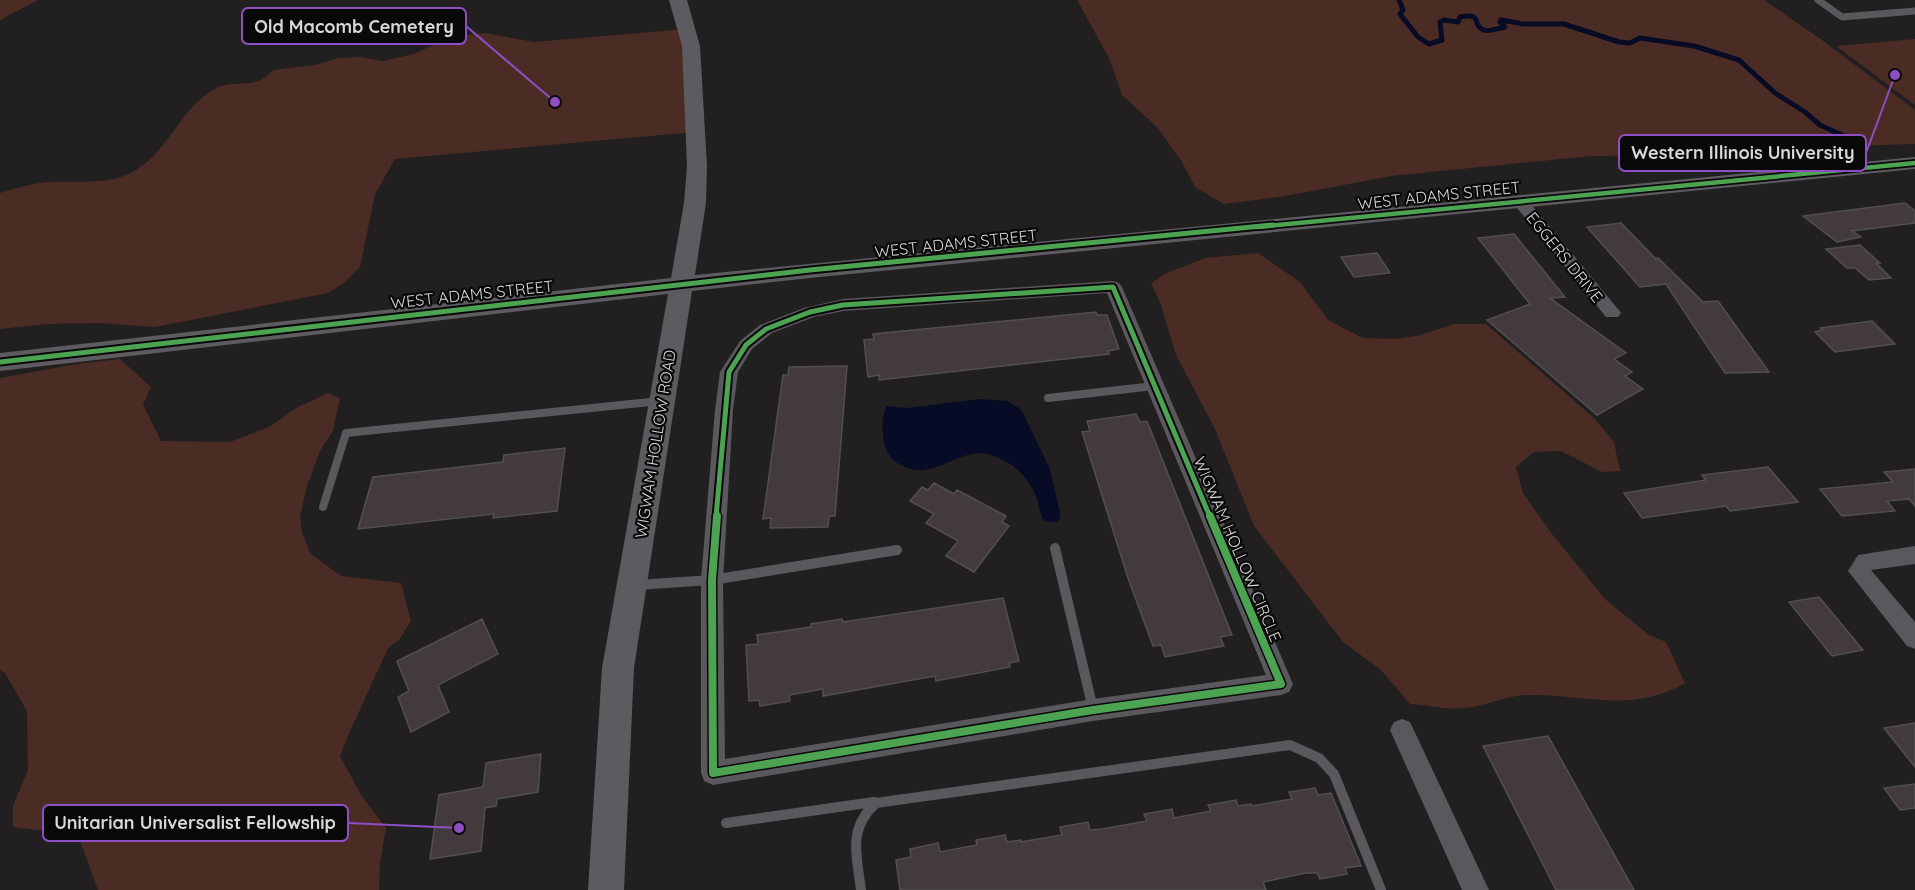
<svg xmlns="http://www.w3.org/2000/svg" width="1915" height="890" viewBox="0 0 1915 890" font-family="Quicksand,sans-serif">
<rect width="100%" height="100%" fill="#211f20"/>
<path fill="#4b2c24" d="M0,0H38L0,20Z
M1077,0H1764L1822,40L1915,110V144L1726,150L1682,155L1591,156L1391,176L1285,196L1224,204L1195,187L1182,162L1158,128L1122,95L1109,58Z
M686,29L695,132L395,159L375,194L360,267L344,283L328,293L155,327L98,323L46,324L0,329V193C13,189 27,185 40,183C72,179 112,188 139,168C169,148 180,111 211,91C233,76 254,93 273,70L315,65L339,58L360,57L383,61L414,54L444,40L467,35L485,33L534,42Z
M1915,39V105L1836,46Z
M1258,253L1300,282L1328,320L1363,338L1394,339L1417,336L1454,324H1486L1595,419L1614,442L1620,471L1602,472L1561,451L1534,452L1516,467L1523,493L1552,534L1605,599L1649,635L1666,642L1685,683C1632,714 1584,694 1528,695C1507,695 1486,706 1465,708C1447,710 1427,705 1410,704L1381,670L1343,642L1254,526L1215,429L1176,355L1160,302L1151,283L1166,273L1206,258Z
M120,359L151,387L143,405L161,441L230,442L269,427L298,407L328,393L340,398L333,431L320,451L307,486L300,517L302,533L311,554L341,576L401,583L411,621L399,640L388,648L347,738L340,756L361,795L386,828L380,863L379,890H98L78,835L13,827V806L28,770L27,711L5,673L0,670V378L77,364Z"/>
<path fill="#080b25" d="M980,399L1007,401L1021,409L1050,469L1060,513V519L1056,522H1046C1040,517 1040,510 1038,502C1031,479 1014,462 991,455C957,445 934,485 899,464C890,459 886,451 884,442C883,434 881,421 884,414C885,411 886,409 886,406L908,408Z"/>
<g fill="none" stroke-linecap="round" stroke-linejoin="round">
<path stroke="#080b25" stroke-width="5" d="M1399,0L1403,10L1400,14L1418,37L1429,44L1442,40L1440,22L1444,20L1458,22L1460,17C1484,12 1471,26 1484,30C1489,32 1500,28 1505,27L1500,22L1501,20L1519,23
M1521,24H1564L1619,42L1630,43L1640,38L1694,46L1739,60L1775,93L1805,112L1820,125L1842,135L1846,140L1848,153"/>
</g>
<path fill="#433a3d" stroke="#514f50" stroke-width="1.5" d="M1905,203L1915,211V223L1852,231L1861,237L1837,242L1803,216Z
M1621,223L1656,259L1658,258L1703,302L1718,301L1769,372L1725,373L1666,284L1640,287L1587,227Z
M1514,234L1565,297L1550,298L1626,353L1614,359L1632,372L1625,376L1643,389L1597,415L1487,320L1530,304L1478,238Z
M1860,245L1880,263H1876L1891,278L1869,280L1855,268H1847L1826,249Z
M1377,253L1390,273L1354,277L1341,257Z
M1096,312L1097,315H1107L1119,349L1108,351L1109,354L879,380V375L868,377L864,340L874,339L873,334Z
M1872,321L1895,344L1835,352L1815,332L1823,330L1820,328Z
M847,366L835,516H829L828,527L770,528L771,518L763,519L783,375H788L789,367Z
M1136,414L1140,422L1147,421L1232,635L1220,637L1224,646L1165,657L1161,645L1153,646L1128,578L1082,432L1090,431L1087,421Z
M565,448L557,511L493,518L494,514L358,529L373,477L503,462L504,455Z
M1768,467L1798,502L1730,511L1726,506L1642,518L1624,493L1706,480L1702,475Z
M1915,469V506L1909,499L1887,501L1895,511L1842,516L1820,489L1893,482L1884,472Z
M934,483L954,494L957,490L1006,516L1002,522L1009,526L974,572L946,556L958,541L926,523L934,514L910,501L922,487L928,490Z
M1819,597L1863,650L1832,656L1789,602Z
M1003,598L1019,661L1009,663L1010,667L936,681L935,676L823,696V689L789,695L790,701L760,706L759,700L749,701L746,645L758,644L757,635L811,627V624L842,619L843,622Z
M482,619L498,654L438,685L449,712L411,732L398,697L409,691L397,661Z
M1915,723V767L1884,728Z
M1548,736L1634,890H1556L1483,746Z
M541,754L538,792L497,799L496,806L485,808L481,851L430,859L439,795L483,787L486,763Z
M1915,784V808L1900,810L1884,788Z
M1315,788L1318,795L1331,793L1361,866L1345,868L1347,874L1320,879L1317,873H1306L1263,882L1266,890H900L896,860L911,857L910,849L938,843L940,852L977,845L976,840L1005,835L1007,842L1021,840V842L1062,835L1060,827L1088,822L1090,830L1102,829L1147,821L1144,814L1172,809L1174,818L1211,811L1208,805L1236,800L1238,806L1251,804L1252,806L1292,799L1289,792Z"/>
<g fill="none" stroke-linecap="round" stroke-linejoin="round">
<path stroke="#5a585c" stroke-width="7" d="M1818,0L1842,17L1915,11"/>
<path stroke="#5a585c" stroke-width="8" d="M1048,398L1154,386
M323,507L346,433L660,401"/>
<path stroke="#5a585c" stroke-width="10" d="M1055,548L1093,709
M637,585L712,580L897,550
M726,823L874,802
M861,890C857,856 847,829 876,803L1290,745L1319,758L1334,774L1381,890"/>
<path fill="#5a585c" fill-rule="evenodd" d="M1519,195L1525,197L1618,309L1621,313L1618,317H1606L1513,203L1511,200L1513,197Z
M1113,281L1119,283L1122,287L1293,684L1289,692L1281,695L1093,721L713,785L704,781L701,773V580L715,410L720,372L740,341L760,325L804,308L843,299ZM1107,293L1266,675L1093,699L725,759L723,580L733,410L738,372L752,349L772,333L814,317L843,311Z
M1915,546V564L1871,570L1915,622V649L1907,646L1848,571L1858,555Z
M1402,719L1410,722L1489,890H1462L1390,730L1394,722Z"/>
<path fill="#5d5b60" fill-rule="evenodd" d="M669,0H687L700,46L707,166L706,203L695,275L1915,157V169L810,278L692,291L634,668L624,890H588L602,668L668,294L0,371V353L671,278L684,203L687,166L682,46Z"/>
<defs>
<path id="cycleway-far2" d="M1258,227L1915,163"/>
<path id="cycleway-far1" d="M0,362L810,270L1273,225
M716,517L729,372L746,345L766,329L810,312L843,305L1113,287L1210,517"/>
<path id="cycleway" d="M717,516L712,580L713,773L1093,710L1281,684L1210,516"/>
</defs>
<use href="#cycleway-far2" stroke="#0a090a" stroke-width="8"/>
<use href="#cycleway-far1" stroke="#0a090a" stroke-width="9"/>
<use href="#cycleway" stroke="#0a090a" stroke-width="11"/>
<use href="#cycleway-far2" stroke="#4ca352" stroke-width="4.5"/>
<use href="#cycleway-far1" stroke="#4ca352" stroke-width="5"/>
<use href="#cycleway" stroke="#4ca352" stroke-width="8"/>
</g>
<g text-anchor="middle" stroke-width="4.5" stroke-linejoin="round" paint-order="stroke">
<g font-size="16" fill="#dad7d9" stroke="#0a090a">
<text transform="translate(1439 195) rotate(-6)" y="6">WEST ADAMS STREET</text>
<text transform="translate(956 243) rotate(-6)" y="6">WEST ADAMS STREET</text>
<text transform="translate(1565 257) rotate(51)" y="6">EGGERS DRIVE</text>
<text transform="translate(472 294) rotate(-6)" y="6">WEST ADAMS STREET</text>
<text transform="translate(655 444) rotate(-81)" y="6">WIGWAM HOLLOW ROAD</text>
<text transform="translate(1238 549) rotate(67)" y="6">WIGWAM HOLLOW CIRCLE</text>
</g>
</g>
<path fill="none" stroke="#8e4ec4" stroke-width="2" d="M555 102L466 26M1895 75L1866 153M459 828L348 823"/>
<g fill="#8e4ec4" stroke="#0a090a" stroke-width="2">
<circle cx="555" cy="102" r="6"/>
<circle cx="1895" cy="75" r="6"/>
<circle cx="459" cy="828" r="6"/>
</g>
<g fill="#0a090a" stroke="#8e4ec4" stroke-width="2">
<rect x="242" y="8" width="224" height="36" rx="6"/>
<rect x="1619" y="135" width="247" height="36" rx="6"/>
<rect x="43" y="805" width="305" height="36" rx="6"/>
</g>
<g font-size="18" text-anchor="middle" font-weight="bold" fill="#dad7d9">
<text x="354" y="33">Old Macomb Cemetery</text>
<text x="1743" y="159">Western Illinois University</text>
<text x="195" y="829">Unitarian Universalist Fellowship</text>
</g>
</svg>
